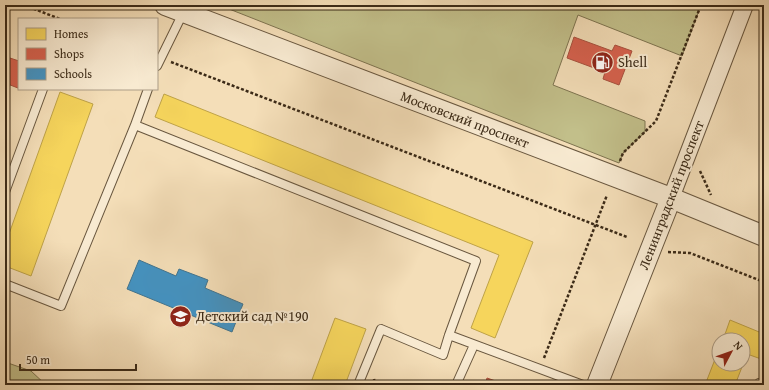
<svg xmlns="http://www.w3.org/2000/svg" width="769" height="390" viewBox="0 0 769 390" font-family="'Gentium Book Plus',serif">
<rect width="100%" height="100%" fill="#f4deb8"/>
<filter id="stains"><feTurbulence type="fractalNoise" baseFrequency=".005" numOctaves="4"/><feColorMatrix values="0 0 0 0 .2 0 0 0 0 .09 0 0 0 0 .02 0 0 0 .5 -.17"/></filter>
<radialGradient id="worn" r=".72"><stop offset=".6" stop-color="#630" stop-opacity="0"/><stop offset="1" stop-color="#630" stop-opacity=".3"/></radialGradient>
<path fill="#c2bf8a" stroke="#7e7450" d="M219,5H701L682,56L578,15L553,85L645,121V132L623,153L619,163Z
M5,362L31,371L46,385H5Z"/>
<path fill="#f6d55c" stroke="#bea247" d="M60,92L93,104L31,276L5,266V245Z
M164,94L533,242L495,338L471,328L499,255L155,117Z
M335,318L366,329L345,385H310Z
M730,320L764,334V360L747,354L735,385H705L719,349V364H743V340H723Z"/>
<path fill="#d6604d" stroke="#a8503d" d="M574,37L612,51L615,45L632,51L619,85L603,79L605,72L567,58Z
M10,58L19,61V84L18,88L5,83V73Z
M487,378L507,385H485Z"/>
<path fill="#4393c3" stroke="#41748f" d="M139,260L176,276L179,269L208,280L205,288L243,304L232,332L127,289Z"/>
<g fill="none" stroke-linecap="round" stroke-linejoin="round">
<defs>
<path id="service" d="M157,66L183,13
M135,125L148,89
M5,192L43,89
M5,284L61,306L135,125L476,261L449,335L583,385
M358,385L381,329L443,355L449,335
M456,385L474,345
M759,385V383L764,385"/>
<path id="minor" d="M671,198L745,5"/>
<g id="tertiary">
<path id="s1" d="M165,5L671,198L764,236"/>
<path d="M597,385L671,198"/>
</g>
</defs>
<use href="#service" stroke="#69573f" stroke-width="10"/>
<use href="#minor" stroke="#69573f" stroke-width="18"/>
<use href="#tertiary" stroke="#69573f" stroke-width="22"/>
<path stroke="#3b2a17" stroke-width="2.5" stroke-dasharray="3 2" stroke-linecap="butt" d="M24,5L60,19
M171,62L627,237
M620,161L623,153L656,121L701,5
M700,171L711,195
M668,252L690,253L764,282
M544,358L607,195
M374,379L375,385"/>
<use href="#service" stroke="#f8ead1" stroke-width="8"/>
<use href="#minor" stroke="#f8ead1" stroke-width="16"/>
<use href="#tertiary" stroke="#f8ead1" stroke-width="20"/>
</g>
<defs>
<symbol id="fuel-disc" viewBox="-11 -11 22 22"><circle r="9.5" fill="#8f2418" stroke="#f8ead1"/><path d="M-5.5-6h7V0h2V4h1.3V-2.5L3-4.5l.8-.8L6-3V5H2.5V1h-1V6h-7ZM-4.2-4.7v3.2H.2V-4.7Z" fill="#fff"/></symbol>
<symbol id="school-disc" viewBox="-11 -11 22 22"><circle r="9.5" fill="#8f2418" stroke="#f8ead1"/><path d="M0-5L7-2L0 1L-7-2ZM-4 1L0 2.5L4 1V4Q0 6-4 4Z" fill="#fff"/></symbol>
</defs>
<g fill-rule="evenodd">
<use href="#fuel-disc" x="590" y="50" width="25" height="25"/>
<use href="#school-disc" x="168" y="304" width="25" height="25"/>
</g>
<g text-anchor="middle" stroke-width="4" stroke-linejoin="round" paint-order="stroke">
<g font-size="14" fill="#3b2a17" stroke="#f8ead1" text-anchor="start">
<text x="618" y="67">Shell</text>
<text x="196" y="321">Детский сад №190</text>
</g>
<g font-size="14" fill="#3b2a17" stroke="#f8ead1">
<text dy="5" stroke="none"><textPath href="#s1" startOffset="321">Московский проспект</textPath></text>
<text transform="translate(671 195) rotate(-69)" y="5">Ленинградский проспект</text>
</g>
</g>
<rect width="769" height="390" fill="none" stroke="#f4deb8" stroke-width="20"/>
<rect x="6" y="6" width="757" height="378" fill="none" stroke="#3b2a17" stroke-width="2"/>
<rect x="10" y="10" width="749" height="370" fill="none" stroke="#3b2a17"/>
<rect x="18" y="18" width="140" height="72" fill="#f8ead1" stroke="#ac9d87"/>
<rect x="26" y="28" width="20" height="12" fill="#f6d55c" stroke="#ac9d87"/>
<text x="54" y="38" font-size="12" fill="#3b2a17">Homes</text>
<rect x="26" y="48" width="20" height="12" fill="#d6604d" stroke="#ac9d87"/>
<text x="54" y="58" font-size="12" fill="#3b2a17">Shops</text>
<rect x="26" y="68" width="20" height="12" fill="#4393c3" stroke="#ac9d87"/>
<text x="54" y="78" font-size="12" fill="#3b2a17">Schools</text>
<g transform="translate(731 352) rotate(49)"><circle r="19" fill="#f8ead1" stroke="#ac9d87"/>
<path d="M0-3L7 15L0 10L-7 15Z" fill="#8f2418"/>
<text y="-6" font-size="11" font-weight="bold" text-anchor="middle" fill="#3b2a17">N</text>
</g>
<path d="M20 364v6h116v-6" fill="none" stroke="#3b2a17" stroke-width="2"/>
<text x="26" y="364" font-size="12" fill="#3b2a17" stroke="#f8ead1" stroke-width="3" paint-order="stroke">50 m</text>
<rect width="100%" height="100%" filter="url(#stains)"/>
<rect width="100%" height="100%" fill="url(#worn)"/>
</svg>
